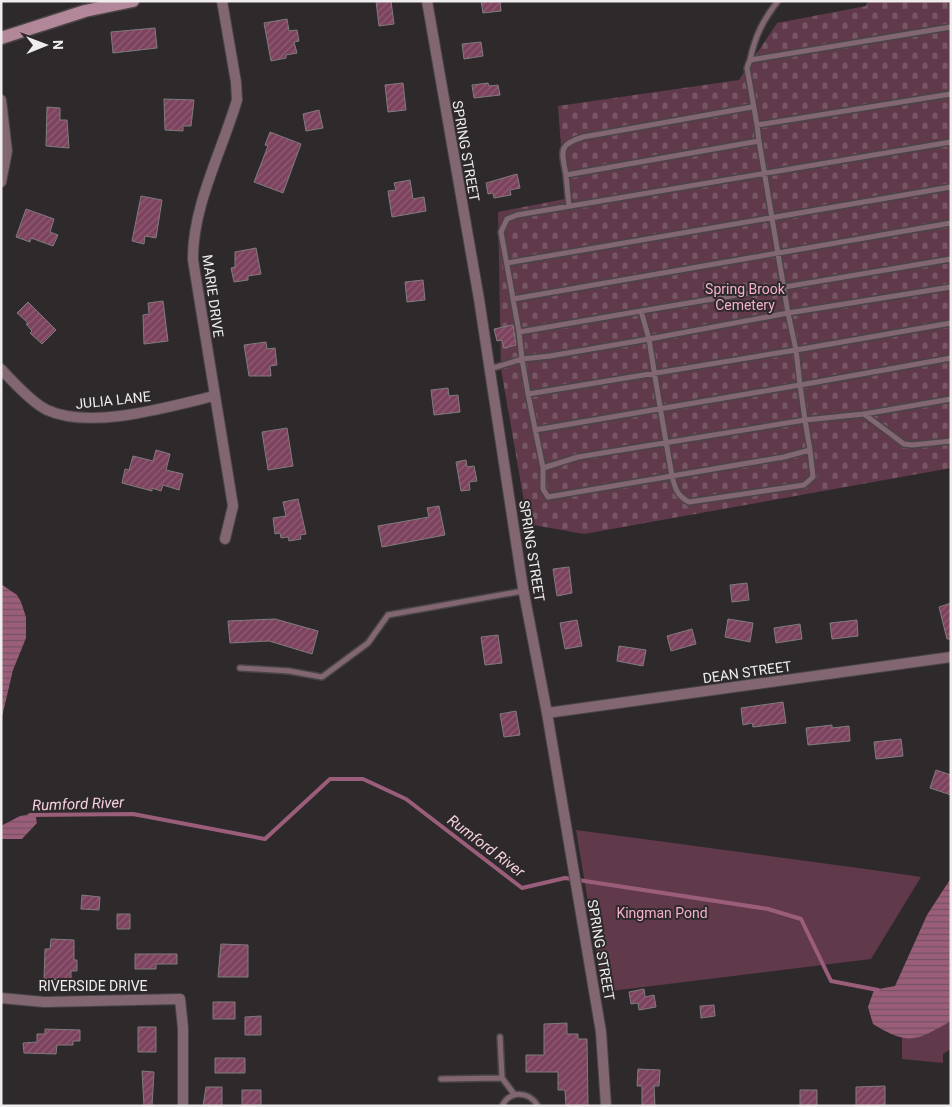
<svg xmlns="http://www.w3.org/2000/svg" width="952" height="1107" viewBox="0 0 952 1107" font-family="Roboto,sans-serif">
<defs>
<pattern id="cemetery-stones" width="16" height="16" patternUnits="userSpaceOnUse" patternTransform="scale(1.25)"><rect width="16" height="16" fill="#60394b"/><path d="M2 7V4a2 2 0 0 1 4 0v3zM10 15v-3a2 2 0 0 1 4 0v3z" fill="#775665"/></pattern>
<pattern id="water-rules" width="6" height="5" patternUnits="userSpaceOnUse" patternTransform="scale(1.25)"><rect width="6" height="5" fill="#9b5e7a"/><path d="M0 2.5h6" fill="none" stroke="#725260"/></pattern>
<pattern id="building-hatch" width="6" height="6" patternUnits="userSpaceOnUse" patternTransform="scale(1.25)"><rect width="6" height="6" fill="#7c425e"/><path d="M-1 1l2-2M0 6l6-6M5 7l2-2" fill="none" stroke="#8f5e75"/></pattern>
</defs>
<rect width="100%" height="100%" fill="#2e2a2c"/>
<path fill="url(#cemetery-stones)" d="M868,1H951V468L584,534L528,524L501,369L498,212L565,199L558,106L739,80L777,23L866,6Z"/>
<path fill="#60394b" d="M576,830L873,870L921,877L871,959L603,992Z
M951,1018V1049L943,1054V1063L902,1059V1038Z"/>
<path fill="url(#water-rules)" d="M1,584L17,595L21,602L26,617V638L13,670L1,721Z
M35,813L37,823L22,839H1V826L20,816Z
M951,878V1021C916,1041 909,1046 873,1024L868,1007L874,990L895,986L927,915Z"/>
<g fill="none" stroke-linecap="round" stroke-linejoin="round">
<path stroke="#9b5e7a" stroke-width="4" d="M30,815L133,814L265,839L330,779H363L406,799L522,888L565,878L768,909L801,919L831,981L878,990"/>
</g>
<path fill="url(#building-hatch)" stroke="#807c7d" d="M376,1H391L394,24L379,26Z
M481,1H500L501,11L483,13Z
M287,19L289,31L297,30L299,41L294,42L297,53L286,55V58L271,61L264,23Z
M155,28L157,48L113,53L111,32Z
M481,42L483,56L464,59L462,44Z
M403,83L406,110L388,112L385,85Z
M488,83L489,86L498,85L500,95L474,98L472,85Z
M164,99L194,100L191,126H183V131L165,130Z
M47,107L60,108V120H67L69,148L46,146Z
M319,110L323,128L306,131L303,114Z
M270,132L301,144L283,193L254,182L268,146L265,145Z
M517,174L520,188L510,190L511,195L494,198L493,193L488,194L486,183Z
M410,180L413,199L424,197L426,211L392,217L388,191L396,190L394,183Z
M141,196L162,200L156,238L145,236L144,244L132,241Z
M26,209L54,219L50,232L58,235L53,246L31,238L30,242L16,237Z
M256,248L261,274L248,276V280L234,282L231,268L235,267V252Z
M423,280L425,300L407,302L405,282Z
M163,301L168,341L144,344L143,315L149,314L148,303Z
M28,302L56,330L42,344L30,333L32,331L26,324L28,323L17,313Z
M513,325L516,345L504,348L502,340L497,341L494,329Z
M266,342L267,349L275,348L277,365L270,366L271,376H249L244,345Z
M448,388L449,396L458,395L460,412L434,415L431,390Z
M287,428L293,466L268,470L262,432Z
M156,450L170,454L166,470L183,474L179,490L163,485L161,491L152,488V491L122,483L125,469L129,470L133,456L153,461Z
M466,460L467,467L474,466L477,481L469,482L470,490L461,491L456,462Z
M298,499L306,534L300,535L301,539L289,541L288,537L281,538L280,533L275,534L273,518L286,516L283,502Z
M439,506L445,535L382,547L378,526L429,517L427,508Z
M569,567L572,593L557,596L553,569Z
M747,583L749,600L732,602L730,585Z
M951,603V639H947L939,607Z
M275,619L318,631L312,654L269,641L230,643L228,621Z
M728,619L753,623L750,642L725,637Z
M577,620L582,646L565,649L560,623Z
M857,620L858,636L832,639L830,623Z
M800,624L802,639L776,643L774,628Z
M692,629L696,644L671,651L667,636Z
M498,635L502,663L485,665L481,637Z
M619,646L646,650L643,666L617,661Z
M783,702L786,723L753,727L752,723L743,725L741,708Z
M516,711L520,735L504,737L500,714Z
M832,725V728L849,726L850,741L808,745L806,728Z
M901,739L903,756L876,759L874,742Z
M936,770L951,775V795L930,788Z
M82,895L100,897L99,910L81,909Z
M117,914H130V929H117Z
M51,939L74,940V960H77V971H71V980L44,979L45,949H50Z
M221,944L248,945V977H218Z
M135,954H177V964H156V969H135Z
M644,989L645,997L654,995L656,1007L639,1010L638,1003L631,1004L629,992Z
M213,1002H235V1019H213Z
M714,1005L715,1016L701,1018L700,1006Z
M261,1016V1035H245V1017Z
M567,1023V1034H578V1039H587L588,1106H566L565,1090H558V1072H526V1055H544V1024Z
M138,1027H156V1052H138Z
M45,1029L80,1030V1041H73V1045H57L56,1054L24,1053L23,1043L37,1042V1034H45Z
M215,1058H245V1073H215Z
M638,1069L660,1070L659,1086H654L655,1106H642V1086H637Z
M142,1071L154,1072L152,1106H144Z
M885,1086V1106H856V1087Z
M206,1087H222V1106H203Z
M242,1090H261V1106H242Z
M800,1090H817V1106H800Z"/>
<g fill="none" stroke-linecap="round" stroke-linejoin="round">
<defs>
<path id="lane" d="M778,1C763,20 755,36 750,60L951,27
M750,60L747,68L757,125L951,94
M759,141L788,313L951,287
M566,175C562,151 557,145 583,137L752,107
M569,206L566,175L759,141L757,125
M507,263L951,187
M513,299L951,223
M951,323L796,350L800,385L951,358
M519,332L641,311
M490,369L522,359L528,394
M864,414L904,444L912,445L951,441
M535,430L800,385L805,420L864,414L951,399
M810,450L813,477L804,485L689,502C677,496 675,488 672,476L548,497L543,489V468L578,457L805,420L810,450L784,457L672,476C664,430 656,385 649,339L550,356L522,359L519,332L501,232L507,219L517,215L951,142
M543,468L528,394L796,350L788,313L649,339L641,311L951,259
M240,668L289,671L322,677L368,643L388,615L523,591
M500,1037L502,1078L514,1094
M441,1079L502,1078
M502,1106C510,1090 529,1091 538,1106"/>
<path id="street" d="M222,1L236,82L237,100C222,151 192,207 193,260L233,506L225,539
M427,1L479,299L523,588L547,713L601,1032L606,1106
M1,100L7,151L1,182
M1,369C12,381 32,403 47,410C91,430 168,407 214,396
M547,713L951,657
M1,998L44,1002L180,999L183,1028V1106"/>
<path id="secondary" d="M1,38L85,11L133,1"/>
</defs>
<use href="#lane" stroke="#494547" stroke-width="8"/>
<use href="#street" stroke="#494547" stroke-width="12"/>
<use href="#secondary" stroke="#494547" stroke-width="15"/>
<use href="#lane" stroke="#826672" stroke-width="5"/>
<use href="#street" stroke="#826672" stroke-width="10"/>
<use href="#secondary" stroke="#b3879a" stroke-width="12"/>
</g>
<g text-anchor="middle" stroke-width="4" stroke-linejoin="round" paint-order="stroke">
<g font-size="14" fill="#efedee" stroke="#2e2a2c">
<text transform="translate(466 151) rotate(80)" y="5">SPRING STREET</text>
<text transform="translate(213 296) rotate(82)" y="5">MARIE DRIVE</text>
<text transform="translate(113 400) rotate(-6)" y="5">JULIA LANE</text>
<text transform="translate(532 551) rotate(81)" y="5">SPRING STREET</text>
<text transform="translate(747 672) rotate(-8)" y="5">DEAN STREET</text>
<text transform="translate(601 950) rotate(80)" y="5">SPRING STREET</text>
<text x="93" y="991">RIVERSIDE DRIVE</text>
</g>
<g font-size="14" fill="#f7afcf" stroke="#2e2a2c">
<text x="745" y="294">Spring Brook<tspan x="745" dy="16">Cemetery</tspan></text>
<text x="662" y="918">Kingman Pond</text>
</g>
<g font-size="15" font-style="italic" fill="#f5cfdf" stroke="#2e2a2c">
<text transform="translate(78 804) rotate(-2)" y="5">Rumford River</text>
<text transform="translate(486 846) rotate(37)" y="5">Rumford River</text>
</g>
</g>
<rect width="952" height="1107" fill="none" stroke="#efedee" stroke-width="5"/>
<g transform="translate(45 45) rotate(89)" stroke="#2e2a2c" stroke-width="4" paint-order="stroke">
<path d="M0-4L9 19L0 12L-9 19Z" fill="#efedee"/>
<text y="-8" font-size="14" font-weight="bold" text-anchor="middle" fill="#efedee">N</text>
</g>
</svg>
